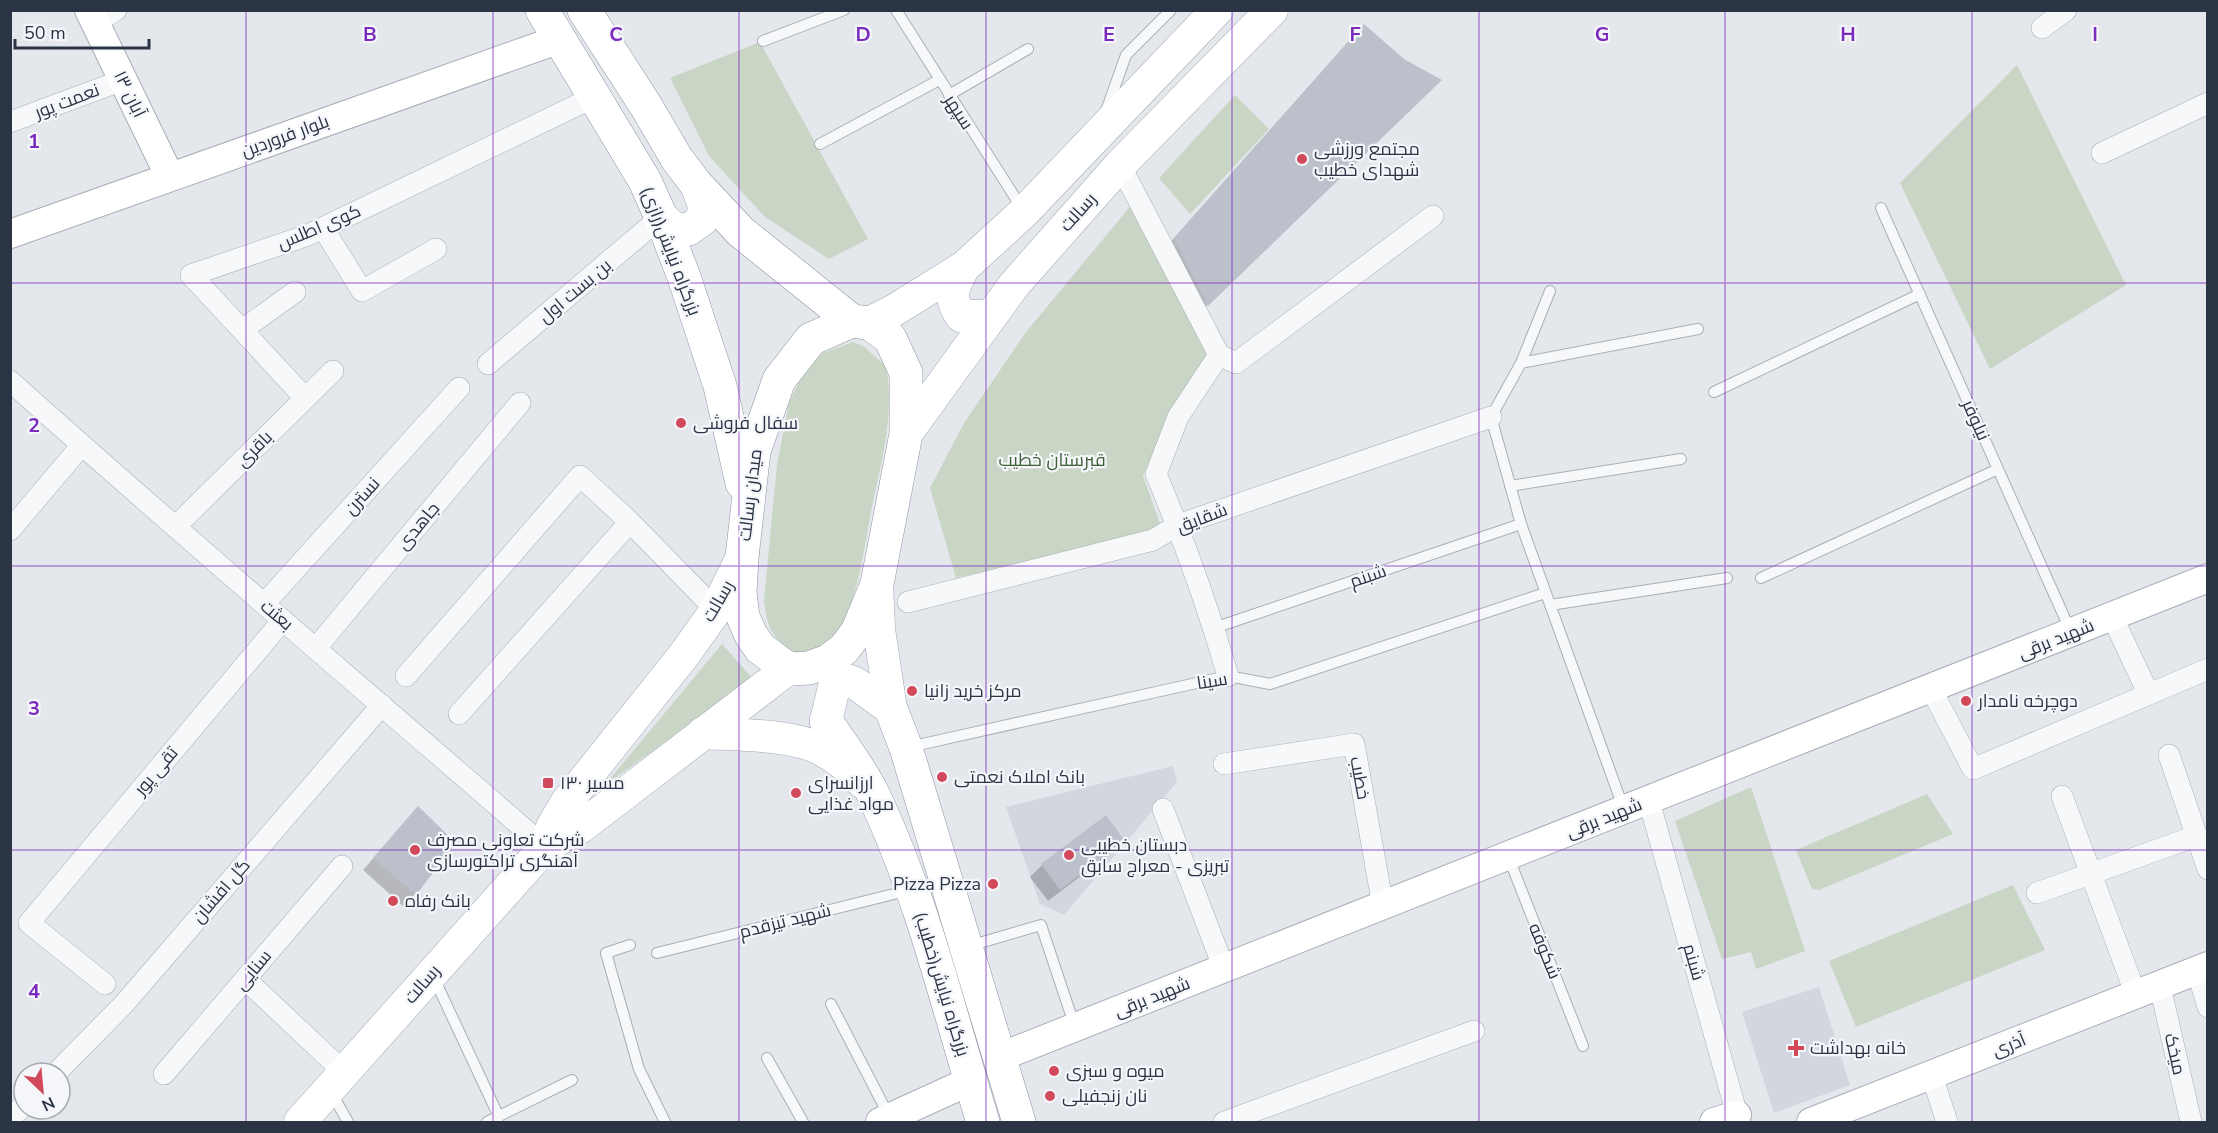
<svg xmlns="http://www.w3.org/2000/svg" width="2218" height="1133" viewBox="0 0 2218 1133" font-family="'Nunito Sans',Cairo,sans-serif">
<rect width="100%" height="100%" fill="#e4e7ec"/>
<path fill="#d2d6de" d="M1173,766L1177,782L1064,915L1040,904L1006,807Z
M1819,987L1850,1085L1774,1113L1742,1012Z"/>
<path fill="#c9d6c5" d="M760,42L868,239L829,259L765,217L709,156L670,78Z
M2017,65L2126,285L1990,369L1900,183Z
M1235,95L1269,129L1190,214L1159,178Z
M1134,202L1210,355L1171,415L1143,476L1162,529L956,578L930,488L964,423L1026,332Z
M853,342L863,346L886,366C887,375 889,384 889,393C890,431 880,469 872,506C865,544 856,614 831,644C820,657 798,656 786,647C769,634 766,619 764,600L777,465L789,403L806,367L823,353Z
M722,644L753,679L605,785Z
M1751,787L1805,951L1756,969L1751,952L1722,959L1675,821Z
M1927,794L1953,834L1819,890L1812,889L1796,850Z
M2013,885L2045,950L1856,1027L1829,961Z"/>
<path fill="#0003" d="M1348,42L1425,95L1192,320L1159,255Z
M1105,818L1123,841L1111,853L1048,901L1030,877L1042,865Z
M407,820L454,843L415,894L403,906L363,870Z"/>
<path fill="#bbc0ca" d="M1364,24L1404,59L1442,80L1208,306L1174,238Z
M418,806L456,843L416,895L373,858Z
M1106,815L1125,841L1060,890L1041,864Z"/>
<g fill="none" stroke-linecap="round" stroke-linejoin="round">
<defs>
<path id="lane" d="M896,10L1023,210
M763,41L844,10
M949,95L1028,49
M1106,111L1126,55L1171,10
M820,144L939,80
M1881,208L2071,632
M1550,291L1521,363L1491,417L1521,524L1623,807
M1521,363L1698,329
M1714,392L1920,294
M1510,486L1681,459
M1761,578L1998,469
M1550,605L1727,578
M1214,628L1521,524
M909,747L1228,676L1270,684L1545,593
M1508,856L1583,1046
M630,945L606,953L639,1069L665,1122
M969,946L1041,925L1075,1027
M657,953L910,890
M433,976L499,1117
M831,1004L889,1116
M767,1058L803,1122
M331,1092L348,1122
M487,1122L572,1080"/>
<path id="street" d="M95,23L116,10
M2042,28L2066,10
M10,122L123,80
M2102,153L2208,103
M1120,165L1219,355L1178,417L1156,474C1184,540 1208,607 1228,676
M323,228L362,291L436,249
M242,330L295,292
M1219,355L1236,363L1433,216
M488,364L661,217
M10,381C186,539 367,692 545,847
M305,398L191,275L308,235L594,97
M175,527L333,371
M10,530L82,445
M908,602L1153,540L1178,525L1491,417
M264,604L459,388
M2112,616L2148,693
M316,648L520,403
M406,676L580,476L630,522
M1931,689L1973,769L2208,669
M459,714L630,522L716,610
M2169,755L2208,869
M1224,764L1354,744L1383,906
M2062,796L2136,995
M1649,801L1739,1122
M1163,809L1224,969
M2037,893L2196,836
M2197,970L2208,1007
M245,979L345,1073
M105,984L29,923L283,620
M2160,986L2191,1122
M56,1073L124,1004L382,705
M164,1074L342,866
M1932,1076L1947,1122
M10,1119L24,1105
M1224,1122L1474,1031"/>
<path id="secondary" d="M89,10L170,177
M10,234L560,39
M1000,1057L2208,578
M880,1122L970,1081
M1714,1122L1737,1115
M1811,1122L2208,966"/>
<path id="primary" d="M661,217L674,228L688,230L702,220L704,206L696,184
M964,267C954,286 947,296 961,316H991
M869,323L893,311L964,267L1024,212L1217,10
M906,434L1014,285L1120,165L1272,10
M877,584L879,629L891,709
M826,721L834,687L847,680L855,683L891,709
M703,733C737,735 792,734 822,750C837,758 851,770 862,782
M545,847L581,827L789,668
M300,1122L545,847L552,827L566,803L684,655L716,610L742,557"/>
<path id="highway" d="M542,10L645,181L661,217L684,277L720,386L742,483
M584,10L646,106L677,159L696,184L741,232L852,321
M852,321L869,323L890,338L906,373V434L877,584L857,632L844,649L828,661L809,668L793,669L784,666L760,648L751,635L743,617L740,593L742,557L754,451L779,380L811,339Z
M891,709L906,748L1019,1122
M826,721C842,745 861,769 873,794C923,899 949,1012 983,1122"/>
</defs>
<use href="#lane" stroke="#a9aeb7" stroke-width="12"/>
<use href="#street" stroke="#a9aeb7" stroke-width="22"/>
<use href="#secondary" stroke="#a9aeb7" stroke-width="30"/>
<use href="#primary" stroke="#a3abb8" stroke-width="33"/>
<use href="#highway" stroke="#8b94a3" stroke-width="34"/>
<use href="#lane" stroke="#f7f8fa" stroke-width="10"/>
<use href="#street" stroke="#f7f8fa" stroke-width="21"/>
<use href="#secondary" stroke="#fff" stroke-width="28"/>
<use href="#primary" stroke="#fff" stroke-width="32"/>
<use href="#highway" stroke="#fff" stroke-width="33"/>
</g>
<path fill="none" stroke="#7b2cbf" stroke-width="1.5" stroke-opacity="0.55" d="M246,10V1122M493,10V1122M739,10V1122M986,10V1122M1232,10V1122M1479,10V1122M1725,10V1122M1972,10V1122M10,283H2208M10,566H2208M10,850H2208"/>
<g fill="#d1495b" stroke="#f4f6f9" stroke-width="2">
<circle cx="1302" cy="159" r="6"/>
<circle cx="681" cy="423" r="6"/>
<circle cx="912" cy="691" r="6"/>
<circle cx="1966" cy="701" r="6"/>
<circle cx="942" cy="777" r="6"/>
<rect x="542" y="777" width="12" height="12" rx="3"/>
<circle cx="796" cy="793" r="6"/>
<circle cx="415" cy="850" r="6"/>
<circle cx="1069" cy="855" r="6"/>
<circle cx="993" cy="884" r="6"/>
<circle cx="393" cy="901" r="6"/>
<path d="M1793 1039h6v6h6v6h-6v6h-6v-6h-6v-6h6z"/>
<circle cx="1054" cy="1071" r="6"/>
<circle cx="1050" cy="1096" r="6"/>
</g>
<g text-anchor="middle" stroke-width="4.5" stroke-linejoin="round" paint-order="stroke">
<g font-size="18" fill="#2b3445" stroke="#f4f6f9">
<text transform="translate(130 94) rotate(64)" y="6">۱۳ آبان</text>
<text transform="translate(67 101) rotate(-21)" y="6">نعمت پور</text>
<text transform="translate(959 112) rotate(57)" y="6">سپهر</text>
<text transform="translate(285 136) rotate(-20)" y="6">بلوار فروردین</text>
<text transform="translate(1078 212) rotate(-48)" y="6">رسالت</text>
<text transform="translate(319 227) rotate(-23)" y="6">کوی اطلس</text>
<text transform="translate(671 251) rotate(69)" y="6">بزرگراه نیایش(رازی)</text>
<text transform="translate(575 291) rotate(-40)" y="6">بن بست اول</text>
<text transform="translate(1976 420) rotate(66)" y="6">نیلوفر</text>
<text transform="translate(254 449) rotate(-45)" y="6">باقری</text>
<text transform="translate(750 495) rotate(-83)" y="6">میدان رسالت</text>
<text transform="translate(362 496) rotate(-48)" y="6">نسترن</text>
<text transform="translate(1202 518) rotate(-21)" y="6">شقایق</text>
<text transform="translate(418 526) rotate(-50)" y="6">جاهدی</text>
<text transform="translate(1368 576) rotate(-19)" y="6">شبنم</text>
<text transform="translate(718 601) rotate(-60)" y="6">رسالت</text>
<text transform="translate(277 615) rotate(40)" y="6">بعثت</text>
<text transform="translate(2056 639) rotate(-22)" y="6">شهید برقی</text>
<text transform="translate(1212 681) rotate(-9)" y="6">سینا</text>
<text transform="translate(156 771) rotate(-50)" y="6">تقی پور</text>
<text transform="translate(1360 778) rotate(80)" y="6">خطیب</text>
<text transform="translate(1604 818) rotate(-22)" y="6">شهید برقی</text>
<text transform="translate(221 891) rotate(-49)" y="6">گل افشان</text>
<text transform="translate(785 921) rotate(-14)" y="6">شهید تیزقدم</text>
<text transform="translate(1545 951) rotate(68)" y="6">شکوفه</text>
<text transform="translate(1694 962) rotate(74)" y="6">شبنم</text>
<text transform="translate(253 970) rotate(-50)" y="6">سنایی</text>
<text transform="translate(422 984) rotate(-49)" y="6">رسالت</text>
<text transform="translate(942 984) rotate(73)" y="6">بزرگراه نیایش(خطیب)</text>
<text transform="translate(1152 997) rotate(-22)" y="6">شهید برقی</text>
<text transform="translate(2009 1045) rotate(-22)" y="6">آذری</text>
<text transform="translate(2175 1054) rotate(77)" y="6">میخک</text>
</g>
<g font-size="18" fill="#2b3445" stroke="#f4f6f9" text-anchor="start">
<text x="1314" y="155">مجتمع ورزشی<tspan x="1314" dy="21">شهدای خطیب</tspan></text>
<text x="693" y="429">سفال فروشی</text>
<text x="924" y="697">مرکز خرید زانیا</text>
<text x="1978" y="707">دوچرخه نامدار</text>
<text x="954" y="783">بانک املاک نعمتی</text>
<text x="560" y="789">مسیر ۱۳۰</text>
<text x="808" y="789">ارزانسرای<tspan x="808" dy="21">مواد غذایی</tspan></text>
<text x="427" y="846">شرکت تعاونی مصرف<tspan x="427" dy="21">آهنگری تراکتورسازی</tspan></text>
<text x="1081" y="851">دبستان خطیبی<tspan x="1081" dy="21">تبریزی - معراج سابق</tspan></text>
<text x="981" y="890" text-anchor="end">Pizza Pizza</text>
<text x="405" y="907">بانک رفاه</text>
<text x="1810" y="1054">خانه بهداشت</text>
<text x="1066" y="1077">میوه و سبزی</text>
<text x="1062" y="1102">نان زنجفیلی</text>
</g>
<g font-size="18" fill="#3f6138" stroke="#f4f6f9">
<text x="1052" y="466">قبرستان خطیب</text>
</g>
</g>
<g font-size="20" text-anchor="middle" font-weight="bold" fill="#7b2cbf" stroke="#f4f6f9" stroke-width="4.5" stroke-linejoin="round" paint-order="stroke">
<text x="370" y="41">B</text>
<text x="616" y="41">C</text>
<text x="863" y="41">D</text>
<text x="1109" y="41">E</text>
<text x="1355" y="41">F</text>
<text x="1602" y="41">G</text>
<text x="1848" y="41">H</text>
<text x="2095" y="41">I</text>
<text x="34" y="148">1</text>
<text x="34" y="432">2</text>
<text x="34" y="715">3</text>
<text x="34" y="998">4</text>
</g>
<rect width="2218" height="1133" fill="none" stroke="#2b3445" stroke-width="24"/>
<g transform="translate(42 1091) rotate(154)"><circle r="28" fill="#f4f6f9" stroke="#a4a8b1" stroke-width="1.5"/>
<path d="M0-4.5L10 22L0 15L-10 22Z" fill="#d1495b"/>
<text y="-9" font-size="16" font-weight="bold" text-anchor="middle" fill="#2b3445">N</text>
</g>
<path d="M15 39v9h134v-9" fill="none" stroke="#2b3445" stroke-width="3"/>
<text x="24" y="39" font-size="18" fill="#2b3445" stroke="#f4f6f9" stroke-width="4.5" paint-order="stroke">50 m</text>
</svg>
